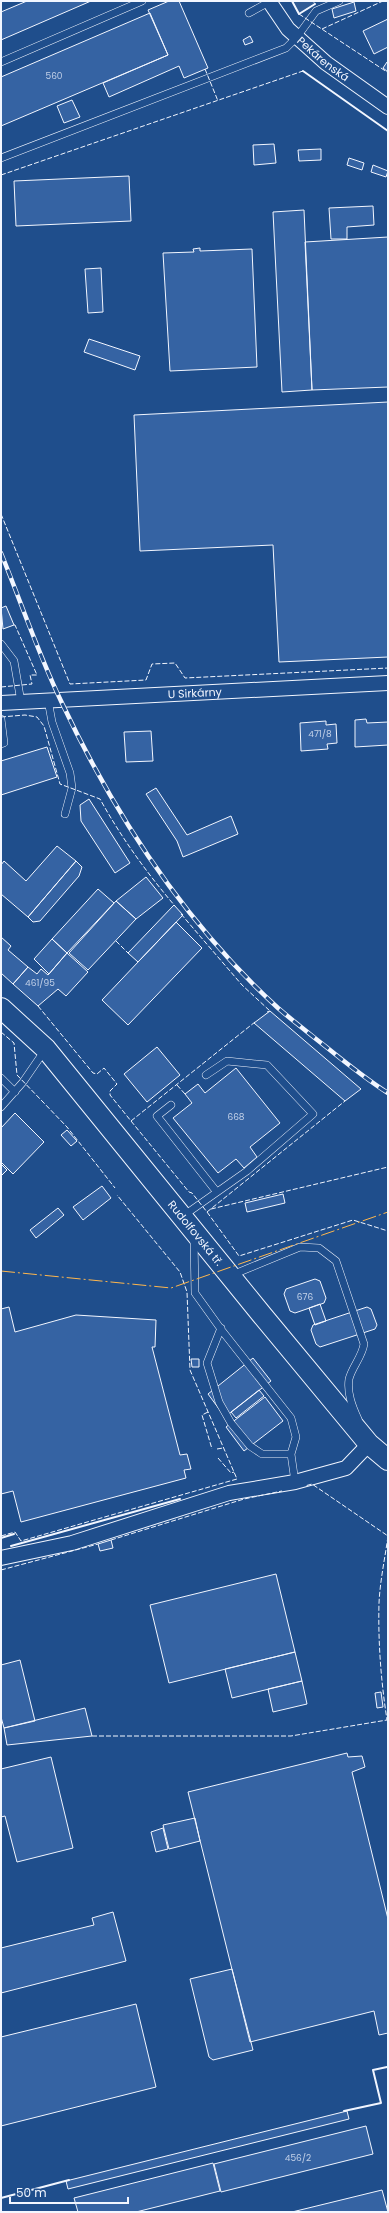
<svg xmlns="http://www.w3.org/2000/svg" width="389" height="2213" viewBox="0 0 389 2213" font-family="Poppins,sans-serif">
<rect width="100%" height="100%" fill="#1f4e8c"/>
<path fill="#305b95" stroke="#a8bbd7" d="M292,1H313L315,4L299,14Z"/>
<path fill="#3563a3" stroke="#f2f6ff" d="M27,1H91L1,40V12Z
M169,1H179L208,68L184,78L179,66L109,97L103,83L168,55L148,10Z
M354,2L356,11L334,18L332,9Z
M150,13L168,55L1,126V77Z
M388,19V47L374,54L363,31Z
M250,36L253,42L245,45L243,40Z
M387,62H388V72L383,68Z
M72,100L80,117L64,123L57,106Z
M274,144L276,163L254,165L253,145Z
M321,149V160L299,161L298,150Z
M349,158L364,163L362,170L347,165Z
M373,165L388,171L386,177L371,172Z
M129,176L131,221L16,226L14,181Z
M373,206L374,225L347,227V239H331L329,208Z
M304,210L312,390L282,392L273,212Z
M388,237V387L312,390L305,242Z
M200,248V251L252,249L257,367L170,371L163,253L194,252L193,249Z
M101,268L103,312L88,313L85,269Z
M89,339L140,356L135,370L84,352Z
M388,402V657L279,662L273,545L140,551L134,415Z
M6,606L14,625L3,629L1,608Z
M366,719L367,723L388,722V745L355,747V720Z
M326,721V725L336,724L337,743L327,744L328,749L301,751L300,723Z
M151,731L153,761L126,762L124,732Z
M47,747L57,777L1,795V761Z
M156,788L187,835L231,816L238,834L183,857L177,841L146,794Z
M89,799L130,863L115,873L81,821L80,805Z
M57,846L76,861L28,917L1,894V865L4,861L26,881Z
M76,861L82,867L79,876L40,921L33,922L28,917Z
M146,877L163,898L136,919L116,901Z
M98,889L114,903L67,953L52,939Z
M116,901L136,919L88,970L69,953Z
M174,905L183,915L138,962L128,953Z
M176,922L202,948L128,1025L102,1000Z
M1,937L11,946L8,950L28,967L13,984L1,973Z
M52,939L67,953L49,974L34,959Z
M67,953L88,972L66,996L58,989L38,1006L13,984L28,967L37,974L41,969L48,975Z
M270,1011L361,1089L345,1101L254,1023Z
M157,1047L180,1075L147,1102L124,1074Z
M236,1068L280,1123L250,1147L257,1157L244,1168L236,1159L218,1173L173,1118L192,1103L185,1094L198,1084L205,1093Z
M15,1113L44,1142L13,1174L1,1162V1128Z
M67,1130L77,1141L71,1146L61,1135Z
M1,1164L7,1170L1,1176Z
M102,1186L111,1198L83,1220L73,1207Z
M283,1194L285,1203L247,1212L245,1203Z
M58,1208L64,1215L36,1238L30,1230Z
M315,1279L320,1281L326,1298L324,1303L295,1313L290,1311L284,1294L286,1289Z
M320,1304L326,1321L315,1325L309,1308Z
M9,1307L15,1332L76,1315L156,1320L155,1347H152L180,1455L187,1454L191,1469L184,1470L186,1478L21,1522L13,1491L1,1494V1309Z
M367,1307L371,1309L377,1325L375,1329L320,1347L316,1344L311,1330L313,1325Z
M253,1358L271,1381L225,1417L208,1394Z
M191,1359H199V1367H192Z
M259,1390L264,1396L236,1418L231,1412Z
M265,1397L283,1421L244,1451L226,1427Z
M111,1540L113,1548L100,1551L98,1544Z
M276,1574L295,1652L169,1683L150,1605Z
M295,1652L302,1681L232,1698L225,1669Z
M20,1660L35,1721L4,1728L1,1717V1665Z
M302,1681L307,1704L273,1712L268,1689Z
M381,1692L383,1707L377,1708L375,1693Z
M85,1708L92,1736L7,1745L4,1728Z
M347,1753L348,1757L362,1756L365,1767L352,1772L388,1919V2033L379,2035L374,2011L250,2042L188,1792Z
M51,1757L73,1848L17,1862L5,1816L1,1817V1769Z
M195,1818L200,1841L169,1849L163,1825Z
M163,1828L168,1849L156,1852L151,1832Z
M113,1912L126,1961L1,1993V1948L94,1925L92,1918Z
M232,1969L253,2050L213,2060L209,2057L190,1979Z
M136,2004L156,2087L1,2126V2037Z
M347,2111L349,2119L68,2189L66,2181Z
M366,2126L373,2154L221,2192L214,2164Z
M213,2163L220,2191L136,2212H78L74,2198Z
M382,2190L388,2212H292Z"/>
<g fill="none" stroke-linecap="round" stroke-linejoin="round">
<defs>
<path id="lane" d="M249,13L269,2
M1,62L142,1
M1,158L286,48L297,37L316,11L339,1
M1,644L14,661L21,702
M48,700L52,722L70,773L72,788L65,814
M1,719L4,743L1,744
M1,1078L15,1092
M171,1105L157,1116L216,1191
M1,1107L23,1082L45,1050
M183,1216L247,1171L313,1114L267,1065L227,1061L206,1075
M194,1238L195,1293L223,1332L291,1418L296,1437L291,1454L295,1482
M232,1275L300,1247L319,1248L336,1261L364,1344C362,1357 352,1367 349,1379C347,1393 352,1406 358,1419
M221,1328L207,1363L219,1402L231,1423L250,1446L262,1454H291"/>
<g id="street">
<path id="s1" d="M269,1L288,29L326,63L388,107"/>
<path id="s2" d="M1,703L388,683"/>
<path d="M1,1558L72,1543L229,1493L295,1482L346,1468L369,1444"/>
</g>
<g id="secondary">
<path id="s3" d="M1,1008L46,1049L262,1315L369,1444L388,1460"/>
</g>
</defs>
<use href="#lane" stroke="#f2f6ff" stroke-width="8"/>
<use href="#street" stroke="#f2f6ff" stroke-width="16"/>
<use href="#secondary" stroke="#f2f6ff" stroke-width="22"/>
<use href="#lane" stroke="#1f4e8c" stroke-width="7"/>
<use href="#street" stroke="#1f4e8c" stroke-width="14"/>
<use href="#secondary" stroke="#1f4e8c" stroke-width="20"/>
<defs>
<path id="rail" d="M1,553C21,602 38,653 61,701C114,814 185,923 278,1008C293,1021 310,1034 325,1046C346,1063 366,1079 388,1093"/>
</defs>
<use href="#rail" stroke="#f2f6ff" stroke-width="4.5"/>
<use href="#rail" stroke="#1f4e8c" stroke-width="3" stroke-dasharray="9" stroke-linecap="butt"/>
<path stroke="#f2f6ff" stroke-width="1" stroke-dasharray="5 2" stroke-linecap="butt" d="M299,14L387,72
M322,29L383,1
M205,69L218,101
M1,175L303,71
M1,514L70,684L146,680L152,664L175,663L185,678L388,668
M1,687L32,684L30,675H37L15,625H14
M1,717L25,715L37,717L44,726L60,784L100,799C121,837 146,872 175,906
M181,914L242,985L270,1011L267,1012
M116,941L129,954
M38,1006L93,1073L97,1074L104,1068L117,1084L110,1091V1095L131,1121L255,1022
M1,1032L14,1043L17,1075L67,1127L115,1188
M177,1085L185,1094
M131,1121L189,1192L192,1193L207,1212L345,1101
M211,1209L388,1167
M207,1212L239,1256L353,1220L388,1231
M208,1412L202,1415L212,1449
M217,1449L223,1448
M218,1458L231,1473L234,1472
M1,1536L15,1532L21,1541L237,1479L190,1370L187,1292L180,1272L117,1195
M111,1540L244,1499L282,1491
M1,1570L98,1544
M92,1736H291L387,1720C381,1681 378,1643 379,1603C380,1581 385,1558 388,1536L312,1484L305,1486
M1,1744V1745"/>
<path stroke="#f2f6ff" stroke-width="2" d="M292,1L299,14L315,4
M303,71L388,131
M1,1538L14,1534
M11,1546L180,1499
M344,2111L381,2103L373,2070L387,2067
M1,2198L69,2180"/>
<path stroke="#ffb74d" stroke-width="1" stroke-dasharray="14 3 2 3" stroke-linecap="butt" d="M1,1271L171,1288L388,1212"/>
</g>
<g text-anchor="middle" stroke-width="3" stroke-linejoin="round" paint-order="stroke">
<g font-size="9" fill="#c3d1e8">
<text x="54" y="79">560</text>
<text x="320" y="737">471/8</text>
<text x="40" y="986">461/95</text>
<text x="236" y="1120">668</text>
<text x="305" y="1300">676</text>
<text x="298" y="2161">456/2</text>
</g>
<g font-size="11" fill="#f2f6ff" stroke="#1f4e8c">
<text dy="4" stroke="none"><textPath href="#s1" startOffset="80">Pekárenská</textPath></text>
<text dy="4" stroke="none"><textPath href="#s2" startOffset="194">U Sirkárny</textPath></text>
<text dy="4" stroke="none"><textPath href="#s3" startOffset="298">Rudolfovská tř.</textPath></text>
</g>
</g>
<rect width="389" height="2213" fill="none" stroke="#f2f6ff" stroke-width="4"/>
<path d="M10 2197v6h118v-6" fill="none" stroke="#f2f6ff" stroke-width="2"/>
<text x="16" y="2197" font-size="12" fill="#f2f6ff" stroke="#1f4e8c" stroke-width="3" paint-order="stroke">50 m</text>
</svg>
